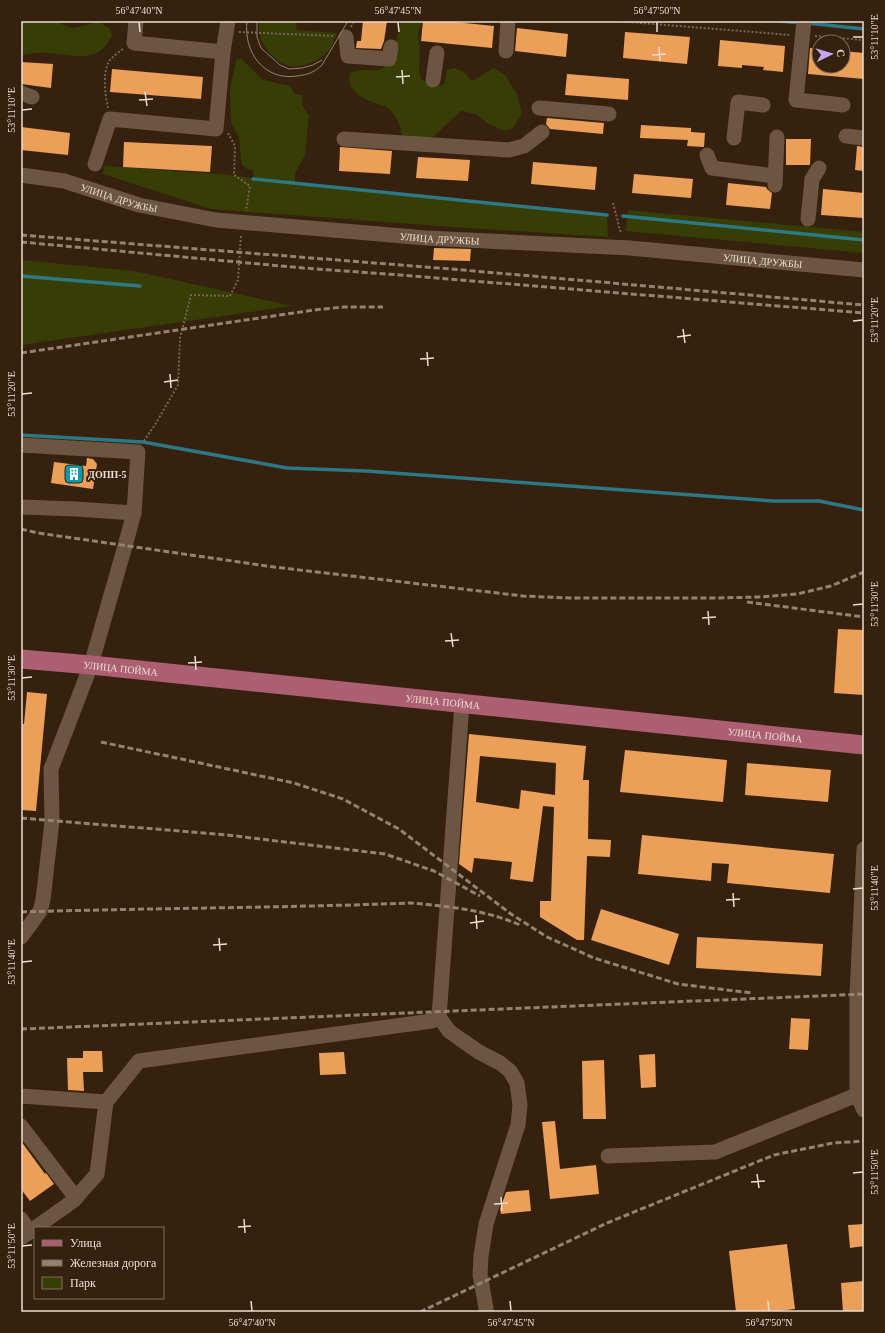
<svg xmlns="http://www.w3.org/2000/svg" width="885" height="1333" viewBox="0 0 885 1333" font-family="Georgia,serif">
<rect width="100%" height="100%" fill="#36210f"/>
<path fill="#363d05" d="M21,21H60L61,24L73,28L100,22L110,29L112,35C98,66 73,54 46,53C38,52 29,54 21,55Z
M259,21H297L296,30L337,33C335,38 333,45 329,50C319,62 296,72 281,63C275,59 267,51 264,45C259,38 259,29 259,21Z
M401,21H422L418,33L420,52L419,70L421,79C430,85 433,89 444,84L447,70L455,68L464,72L471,80H474L493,68L505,75L517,94L522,113L513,128L505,131L488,124L476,114L461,111L422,147L403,137C400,126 397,115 387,107C384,105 379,105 375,103C362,99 345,89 350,73C353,72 356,70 359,70C366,70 372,71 378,70C394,67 397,35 401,21Z
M241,58L263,80L290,86L295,94L303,95L302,105L309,116L305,155L295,173V183L607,215L608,237L453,227L211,209L103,174L104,166L218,174L253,178L254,171L247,169L242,165L239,138L231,122L230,89L236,60Z
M628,210L864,232V253L626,231Z
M21,260L134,271L292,306L21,345Z"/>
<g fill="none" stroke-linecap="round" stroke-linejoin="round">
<path stroke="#2c7885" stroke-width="3.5" d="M780,21L801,23
M807,23L864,29
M253,179L607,215
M623,216L864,240
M21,276L140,286
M21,435L143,442L287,468L366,471L773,501H819L864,510"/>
</g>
<path fill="#ec9f59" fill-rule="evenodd" d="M363,21H387L384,41L381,49L356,48L357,41H361Z
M423,21H445L494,26L492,48L421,41Z
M517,28L568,34L566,57L515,51Z
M625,32L690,37L687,64L623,58Z
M720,40L785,46L783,72L763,70L764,67L742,65V68L718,66Z
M810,48L819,49V66H843V51L864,53V79L808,74Z
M21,62L53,64L51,88L21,84Z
M112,69L203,77L201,99L110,92Z
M567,74L629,79L628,100L565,95Z
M547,118L604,123L603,134L550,129L546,124Z
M641,125L691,128V132L705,133L704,147L687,146L688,140L640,138Z
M21,127L70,133L68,155L21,150Z
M786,139H811L810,165H786Z
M124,142L212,146L210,172L123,167Z
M857,146L864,147V171L855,170Z
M340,147L392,151L390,174L339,171Z
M418,157L470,160L468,181L416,178Z
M533,162L597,167L595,190L531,184Z
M634,174L693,179L691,198L632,193Z
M728,183L766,187L767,189L772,193L770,209L726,205Z
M823,189L864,193V218L821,215Z
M434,248L471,249L470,261L433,260Z
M87,458L93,459L97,464L93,489L51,483L54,462L86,466Z
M838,629L864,630V695L834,693Z
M27,692L47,694L36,811L21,810V724H24Z
M469,734L586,746L583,780H589L588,839L611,840L610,857L587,856L584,940H577L540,917V901H551L554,807L543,806L533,882L510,879L512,862L474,858L472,873L459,864ZM480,756L556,763L555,795L521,790L519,809L476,802Z
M625,750L727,760L723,802L620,792Z
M747,763L831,770L828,802L745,795Z
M642,835L834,854L830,893L727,883L729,864L712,863L711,881L638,874Z
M601,909L679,934L669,965L591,940Z
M697,937L823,944L821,976L696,968Z
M791,1018L810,1019L808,1050L789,1049Z
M83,1051H102L103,1072H83L84,1091L68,1090L67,1058H83Z
M344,1052L346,1074L320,1075L319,1053Z
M655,1054L656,1087L641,1088L639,1055Z
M604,1060L606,1119H583L582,1061Z
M555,1121L560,1169L596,1165L599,1194L550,1199L542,1122Z
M21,1141L45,1174L46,1173L54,1184L30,1201L21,1189Z
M529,1190L531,1211L501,1214L500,1209L506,1192Z
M864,1224V1246L850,1248L848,1225Z
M787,1244L795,1309L771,1312H736L729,1251Z
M863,1281L864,1312H843L841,1283Z"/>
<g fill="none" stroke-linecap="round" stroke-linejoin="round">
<path stroke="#786555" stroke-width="2" stroke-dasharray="2 2" stroke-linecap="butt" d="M616,21L791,35
M351,27L354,21
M239,32L335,36
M815,36L864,40
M108,108C105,94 102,71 110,60C113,56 119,52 123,49
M228,133L235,146L234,175L250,186L246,211
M613,203L621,234
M144,441L156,423L178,385L180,338L191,295L230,296L238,280L241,234"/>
<g stroke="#6c5541" stroke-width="15">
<path d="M136,21L134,43L223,52"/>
<path d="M804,21L796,100L843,105"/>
<path d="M346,37L348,56L389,59L391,47"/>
<path d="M506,51L508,21"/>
<path d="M433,80L437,53"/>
<path d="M21,93L32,97"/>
<path d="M539,108L609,114"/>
<path d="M846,136L864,138"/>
<path d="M734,138L738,102L763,105"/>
<path d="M344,139L509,150L524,146L542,132"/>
<path d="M707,155L712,168L775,176"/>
<path d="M95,164L110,119L216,129L223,52L228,21"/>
<path id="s1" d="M21,175L64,181L139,205L216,220L426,238L630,248L864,270"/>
<path d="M775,185L777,137"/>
<path d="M808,219L812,179L819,168"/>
<path d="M21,445L138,452L134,513L125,546L91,665L51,769L52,821L43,900L40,911L21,937"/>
<path d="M21,507L76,509L134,513"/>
<path d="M864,849L857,994V1095L864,1110"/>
<path d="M439,1017L449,1031L460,1039L479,1052L500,1063L510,1071L517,1083L520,1105L518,1125L486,1224L481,1256L480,1275L486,1308V1312"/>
<path d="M21,1096L106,1102"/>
<path d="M21,1126L76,1198"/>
<path d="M608,1156L715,1152L857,1095"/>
<path d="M21,1219L30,1232"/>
<path d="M35,1228L73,1201L97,1174L106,1102L139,1061L432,1021L439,1017L462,704"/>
<path d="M21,1238L35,1228"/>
</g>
<path stroke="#ac5f72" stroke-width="19" id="s2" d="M21,659L91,665L864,745"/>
<path stroke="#948273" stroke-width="1" d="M247,21C243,52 264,81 297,76C307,75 315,72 322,65L348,21
M257,21V37L261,48L280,65L289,69L302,68L313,65L322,60"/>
<path stroke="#948273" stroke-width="3" stroke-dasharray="6 3" stroke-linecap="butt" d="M21,235L451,269L864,305
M21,242L303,268L400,275L864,313
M21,353L314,310L344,307H383
M21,529L38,533L274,567L523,596L570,598H716L759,597L797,594L831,586L864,572
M747,602L864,617
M101,742L294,783L343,799L399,829L511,914L547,937L594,958L678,984L752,993
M21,818L227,835L385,854L434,871L480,896
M21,912C151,908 280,908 410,903C447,906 486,910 520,925
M21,1029L864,994
M420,1312L607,1223L774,1155L833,1143L864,1141"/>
</g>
<path fill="none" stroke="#ecded2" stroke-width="1.5" d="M139,22L140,32M398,22L399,32M657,22V32M853,37H863M659,47L660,61M652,55L666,54M402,70L403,84M396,77L410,76M145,92L147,106M139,100L153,99M22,110L32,109M853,321L863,320M683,329L685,343M677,337L691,335M427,352L428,366M420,359L434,358M170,374L171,388M164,382L178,380M22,394L32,393M853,605L863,604M708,611L709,625M702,618L716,617M451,633L453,647M445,641L459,640M195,656L196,670M188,663L202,662M22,678L32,677M853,889L863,888M733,893L734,907M726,900L740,899M476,915L477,929M470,923L484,921M219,938L220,951M213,945L227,944M22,962L32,961M853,1173L863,1172M757,1174L759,1188M751,1182L765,1181M501,1197L502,1211M494,1204L508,1203M244,1219L245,1233M238,1227L251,1226M22,1246L32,1245M251,1301L252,1311M510,1301L511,1311M768,1301L769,1311"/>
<defs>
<symbol id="building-square" viewBox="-11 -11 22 22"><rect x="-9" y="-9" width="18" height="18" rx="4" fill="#0f9aa8" stroke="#36210f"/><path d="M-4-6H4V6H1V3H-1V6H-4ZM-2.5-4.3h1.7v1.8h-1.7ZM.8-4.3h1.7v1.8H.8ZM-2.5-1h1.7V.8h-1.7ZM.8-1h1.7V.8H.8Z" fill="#fff"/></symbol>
</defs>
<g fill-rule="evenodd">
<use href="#building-square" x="63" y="463" width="22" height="22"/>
</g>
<g text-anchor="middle" stroke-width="4" stroke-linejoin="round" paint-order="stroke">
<g font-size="10" fill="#ecded2" stroke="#36210f">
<text dy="4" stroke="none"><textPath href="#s1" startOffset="101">УЛИЦА ДРУЖБЫ</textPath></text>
<text dy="4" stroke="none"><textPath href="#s1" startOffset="425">УЛИЦА ДРУЖБЫ</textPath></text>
<text dy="4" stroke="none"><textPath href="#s1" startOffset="749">УЛИЦА ДРУЖБЫ</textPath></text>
<text dy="4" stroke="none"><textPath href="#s2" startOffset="100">УЛИЦА ПОЙМА</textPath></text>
<text dy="4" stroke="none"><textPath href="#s2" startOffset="424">УЛИЦА ПОЙМА</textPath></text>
<text dy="4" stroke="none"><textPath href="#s2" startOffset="748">УЛИЦА ПОЙМА</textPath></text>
</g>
<g font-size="10" font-weight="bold" fill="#ecded2" stroke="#36210f" text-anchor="start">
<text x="88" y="478">ДОПП-5</text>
</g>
</g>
<rect width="885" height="1333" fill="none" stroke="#36210f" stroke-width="44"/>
<rect x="34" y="1227" width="130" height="72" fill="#36210f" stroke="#7f6d5d"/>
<rect x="42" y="1240" width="20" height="6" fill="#ac5f72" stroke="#7f6d5d"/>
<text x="70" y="1247" font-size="12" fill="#ecded2">Улица</text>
<rect x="42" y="1260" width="20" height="6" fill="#948273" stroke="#7f6d5d"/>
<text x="70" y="1267" font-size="12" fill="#ecded2">Железная дорога</text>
<rect x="42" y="1277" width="20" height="12" fill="#363d05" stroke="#7f6d5d"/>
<text x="70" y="1287" font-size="12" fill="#ecded2">Парк</text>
<g transform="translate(831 54) rotate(85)"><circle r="19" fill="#36210f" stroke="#7f6d5d"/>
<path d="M0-3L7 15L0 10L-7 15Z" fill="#c5a6f0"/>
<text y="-6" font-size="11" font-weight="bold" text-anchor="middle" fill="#ecded2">С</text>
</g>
<rect x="22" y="22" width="841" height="1289" fill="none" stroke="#ecded2" stroke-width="1.5"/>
<g font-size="10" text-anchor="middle" fill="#ecded2">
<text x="139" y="14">56°47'40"N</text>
<text x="398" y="14">56°47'45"N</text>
<text x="657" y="14">56°47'50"N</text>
<text transform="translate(874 37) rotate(-90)" y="4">53°11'10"E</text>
<text transform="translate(11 110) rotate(-90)" y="4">53°11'10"E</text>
<text transform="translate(874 320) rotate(-90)" y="4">53°11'20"E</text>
<text transform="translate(11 394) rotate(-90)" y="4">53°11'20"E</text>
<text transform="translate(874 604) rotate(-90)" y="4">53°11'30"E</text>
<text transform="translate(11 678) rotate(-90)" y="4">53°11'30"E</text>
<text transform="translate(874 888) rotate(-90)" y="4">53°11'40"E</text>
<text transform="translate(11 962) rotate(-90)" y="4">53°11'40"E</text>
<text transform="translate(874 1172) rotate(-90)" y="4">53°11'50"E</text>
<text transform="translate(11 1246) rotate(-90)" y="4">53°11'50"E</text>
<text x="252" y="1326">56°47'40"N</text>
<text x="511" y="1326">56°47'45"N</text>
<text x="769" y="1326">56°47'50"N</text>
</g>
</svg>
